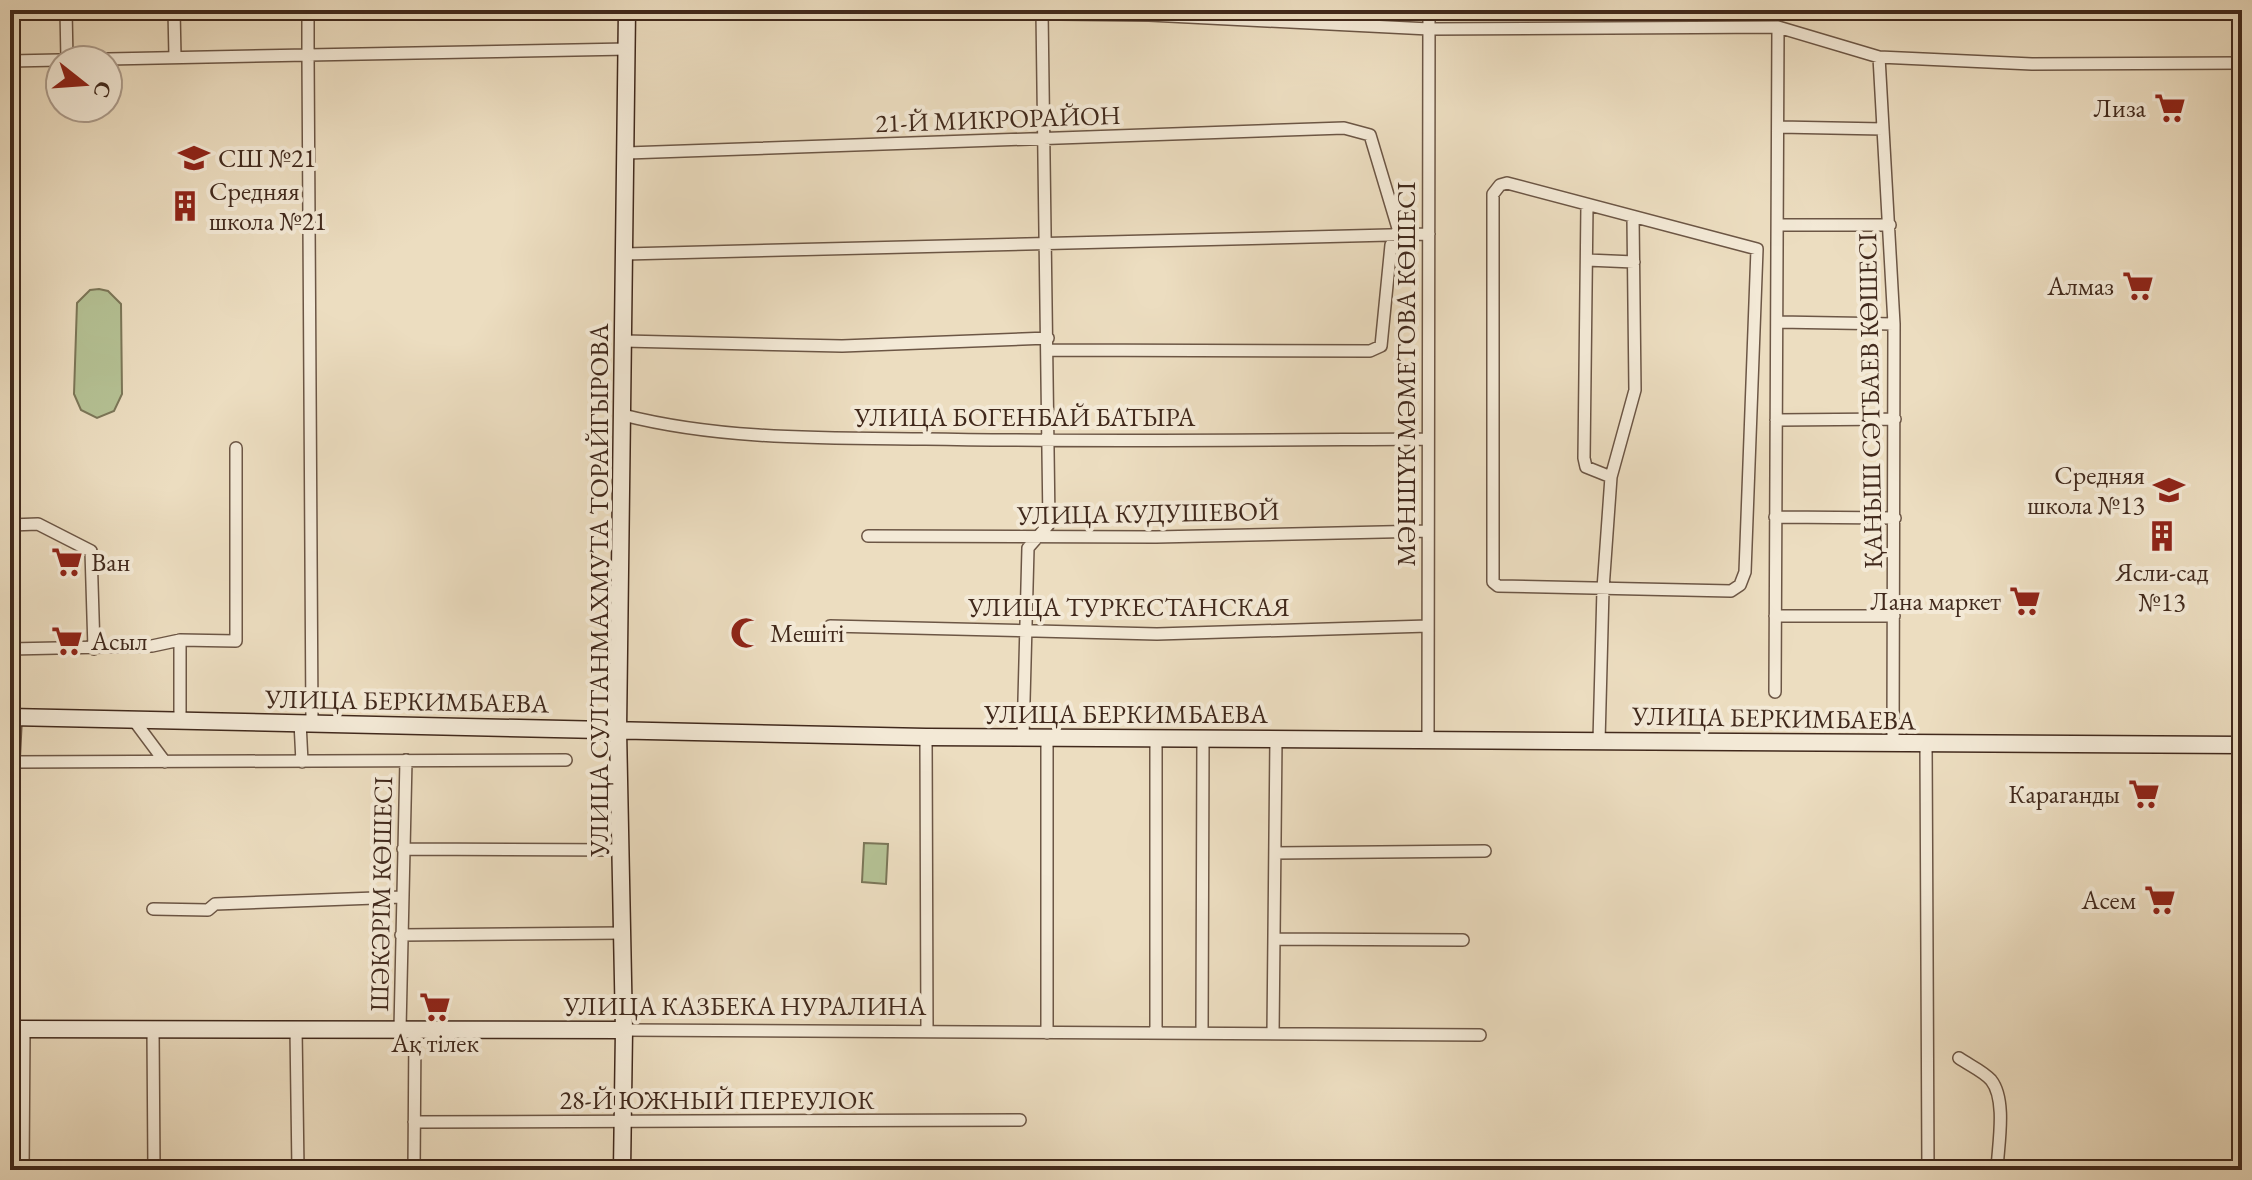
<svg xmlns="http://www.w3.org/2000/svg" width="2252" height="1180" viewBox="0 0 2252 1180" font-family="'EB Garamond',serif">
<rect width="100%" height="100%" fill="#ecddc0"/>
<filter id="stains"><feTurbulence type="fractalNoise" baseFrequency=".0025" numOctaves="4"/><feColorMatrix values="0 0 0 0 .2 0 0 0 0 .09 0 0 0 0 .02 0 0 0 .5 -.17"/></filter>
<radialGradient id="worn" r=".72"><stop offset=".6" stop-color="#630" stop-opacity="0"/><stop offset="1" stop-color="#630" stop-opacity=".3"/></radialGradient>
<path fill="#b5c295" stroke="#7b7658" stroke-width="2" d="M99,289L108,291L121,304L122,394L114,411L97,418L81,410L74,394L77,303L90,290Z
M864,843L888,844L886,884L862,882Z"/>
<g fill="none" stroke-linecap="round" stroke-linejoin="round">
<defs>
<path id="street" d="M66,10L67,60
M174,10L175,57
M308,10V55L628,49
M674,10L1149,15L1429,29L1778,27L1879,57L2032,64L2242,63
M1879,57L1894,324L1893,744
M10,61L308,55L312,722
M1779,127L1883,129
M627,153L1344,128L1370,135L1400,235L1391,245L1381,346L1370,351L1049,350
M1507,183L1757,249L1745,572L1740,585L1731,591L1498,586L1493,582V194L1500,185Z
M1587,205L1584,458L1586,467L1611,477
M1779,225H1890
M625,254L1429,234
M1587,260L1634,262
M1778,322L1894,324
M624,341L842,346L1048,338
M623,415C721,440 824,438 925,439C1092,442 1260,440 1428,439
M1776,420L1895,419
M1775,517L1895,518
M10,525L38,524L91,551L94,649
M868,536L1156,537L1428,531
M1775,616H1894
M830,626L1157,634L1428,626
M10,649L152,646L180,640L236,641V448
M1775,692L1778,27
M133,719L165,762
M180,720V640
M300,722L302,762
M926,737L927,1031
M1023,738L1028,548L1049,524L1042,12
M1428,739L1429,10
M1599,741L1603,589L1611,477L1635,390L1633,217
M1926,744L1928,1170
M14,762L566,760
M10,839L16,717
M403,849L622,850
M1275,853L1485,851
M153,909L208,910L215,904L402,897
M401,935L623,933
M1274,939L1463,940
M153,1029L154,1170
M296,1029L298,1170
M400,1029L406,760
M624,1030L1480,1035
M1047,1033V738
M1156,1033V738
M1202,1033L1203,738
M1273,1034L1276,739
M1959,1058C1969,1065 1983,1071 1991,1080C2007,1100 1998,1145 1997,1170
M414,1122L1020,1120
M23,1170L24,1029
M414,1170L415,1029"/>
<path id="secondary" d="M10,717L926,737L2242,745
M10,1029L624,1030
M622,1170L624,1030L618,730L627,10"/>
</defs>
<use href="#street" stroke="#6c5645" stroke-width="14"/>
<use href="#secondary" stroke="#41291c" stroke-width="19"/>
<use href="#street" stroke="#f3e9d6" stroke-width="11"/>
<use href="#secondary" stroke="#f3e9d6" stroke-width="16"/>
</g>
<defs>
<symbol id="supermarket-bare" viewBox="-9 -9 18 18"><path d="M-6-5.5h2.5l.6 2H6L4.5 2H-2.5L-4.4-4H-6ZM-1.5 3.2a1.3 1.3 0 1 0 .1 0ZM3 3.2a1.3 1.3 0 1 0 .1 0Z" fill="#8f2418" stroke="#f3e9d6" stroke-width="2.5" paint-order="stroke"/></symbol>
<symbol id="school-bare" viewBox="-9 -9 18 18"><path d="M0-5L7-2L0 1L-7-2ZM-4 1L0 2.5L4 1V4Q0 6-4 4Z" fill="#8f2418" stroke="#f3e9d6" stroke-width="2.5" paint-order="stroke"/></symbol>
<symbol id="building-bare" viewBox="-9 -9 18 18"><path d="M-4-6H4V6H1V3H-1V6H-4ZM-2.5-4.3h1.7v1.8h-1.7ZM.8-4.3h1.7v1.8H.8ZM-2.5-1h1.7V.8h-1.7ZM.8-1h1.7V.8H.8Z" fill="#8f2418" stroke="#f3e9d6" stroke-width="2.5" paint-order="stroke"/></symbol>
<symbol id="mosque-bare" viewBox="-9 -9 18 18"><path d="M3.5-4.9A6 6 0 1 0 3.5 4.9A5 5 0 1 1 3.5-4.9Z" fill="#8f2418" stroke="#f3e9d6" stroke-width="2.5" paint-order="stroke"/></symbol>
</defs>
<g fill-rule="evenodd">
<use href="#supermarket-bare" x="2148" y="86" width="44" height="44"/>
<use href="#school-bare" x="172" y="136" width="44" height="44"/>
<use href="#building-bare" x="163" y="184" width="44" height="44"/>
<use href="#supermarket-bare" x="2116" y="264" width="44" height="44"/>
<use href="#school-bare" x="2147" y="468" width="44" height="44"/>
<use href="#building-bare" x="2140" y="514" width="44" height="44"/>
<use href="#supermarket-bare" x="45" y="540" width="44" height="44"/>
<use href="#supermarket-bare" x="2003" y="579" width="44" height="44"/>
<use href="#mosque-bare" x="724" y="611" width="44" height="44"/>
<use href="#supermarket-bare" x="45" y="619" width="44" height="44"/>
<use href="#supermarket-bare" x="2122" y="772" width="44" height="44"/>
<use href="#supermarket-bare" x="2138" y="878" width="44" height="44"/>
<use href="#supermarket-bare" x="413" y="985" width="44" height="44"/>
</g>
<g text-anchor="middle" stroke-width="8" stroke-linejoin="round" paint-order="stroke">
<g font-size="26" fill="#41291c" stroke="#f3e9d6" text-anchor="end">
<text x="2146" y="117">Лиза</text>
<text x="218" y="167" text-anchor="start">СШ №21</text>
<text x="209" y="200" text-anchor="start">Средняя<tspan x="209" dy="30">школа №21</tspan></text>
<text x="2114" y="295">Алмаз</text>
<text x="2145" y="484">Средняя<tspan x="2145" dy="30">школа №13</tspan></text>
<text x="91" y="571" text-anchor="start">Ван</text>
<text x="2162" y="581" text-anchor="middle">Ясли-сад<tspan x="2162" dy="30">№13</tspan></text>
<text x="2001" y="610">Лана маркет</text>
<text x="770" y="642" text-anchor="start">Мешіті</text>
<text x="91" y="650" text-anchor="start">Асыл</text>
<text x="2120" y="803">Караганды</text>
<text x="2136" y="909">Асем</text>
<text x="435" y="1052" text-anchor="middle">Ақ тілек</text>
</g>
<g font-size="26" fill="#41291c" stroke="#f3e9d6">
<text transform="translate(998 119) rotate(-2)" y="9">21-Й МИКРОРАЙОН</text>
<text transform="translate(1406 374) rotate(-90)" y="9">МӘНШҮК МӘМЕТОВА КӨШЕСІ</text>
<text transform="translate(1870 401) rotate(-91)" y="9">ҚАНЫШ СӘТБАЕВ КӨШЕСІ</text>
<text x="1025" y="426">УЛИЦА БОГЕНБАЙ БАТЫРА</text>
<text transform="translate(1148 513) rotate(-1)" y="9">УЛИЦА КУДУШЕВОЙ</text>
<text transform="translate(599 590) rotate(-90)" y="9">УЛИЦА СУЛТАНМАХМУТА ТОРАЙГЫРОВА</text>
<text x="1129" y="616">УЛИЦА ТУРКЕСТАНСКАЯ</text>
<text transform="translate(407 701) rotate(1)" y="9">УЛИЦА БЕРКИМБАЕВА</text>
<text x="1126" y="723">УЛИЦА БЕРКИМБАЕВА</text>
<text transform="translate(1774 718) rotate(1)" y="9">УЛИЦА БЕРКИМБАЕВА</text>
<text transform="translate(381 894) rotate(-89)" y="9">ШӘКӘРІМ КӨШЕСІ</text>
<text x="745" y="1015">УЛИЦА КАЗБЕКА НУРАЛИНА</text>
<text x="717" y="1109">28-Й ЮЖНЫЙ ПЕРЕУЛОК</text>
</g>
</g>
<rect width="2252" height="1180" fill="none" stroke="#ecddc0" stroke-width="40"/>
<rect x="12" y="12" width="2228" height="1156" fill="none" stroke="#41291c" stroke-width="4"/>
<rect x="20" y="20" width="2212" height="1140" fill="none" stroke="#41291c" stroke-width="2"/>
<g transform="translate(84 84) rotate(107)"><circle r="38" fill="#f3e9d6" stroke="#ac9c8c" stroke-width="2"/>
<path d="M0-6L14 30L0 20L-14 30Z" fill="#8f2418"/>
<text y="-12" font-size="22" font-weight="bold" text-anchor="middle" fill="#41291c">С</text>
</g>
<rect width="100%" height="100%" filter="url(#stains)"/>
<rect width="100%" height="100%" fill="url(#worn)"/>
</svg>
